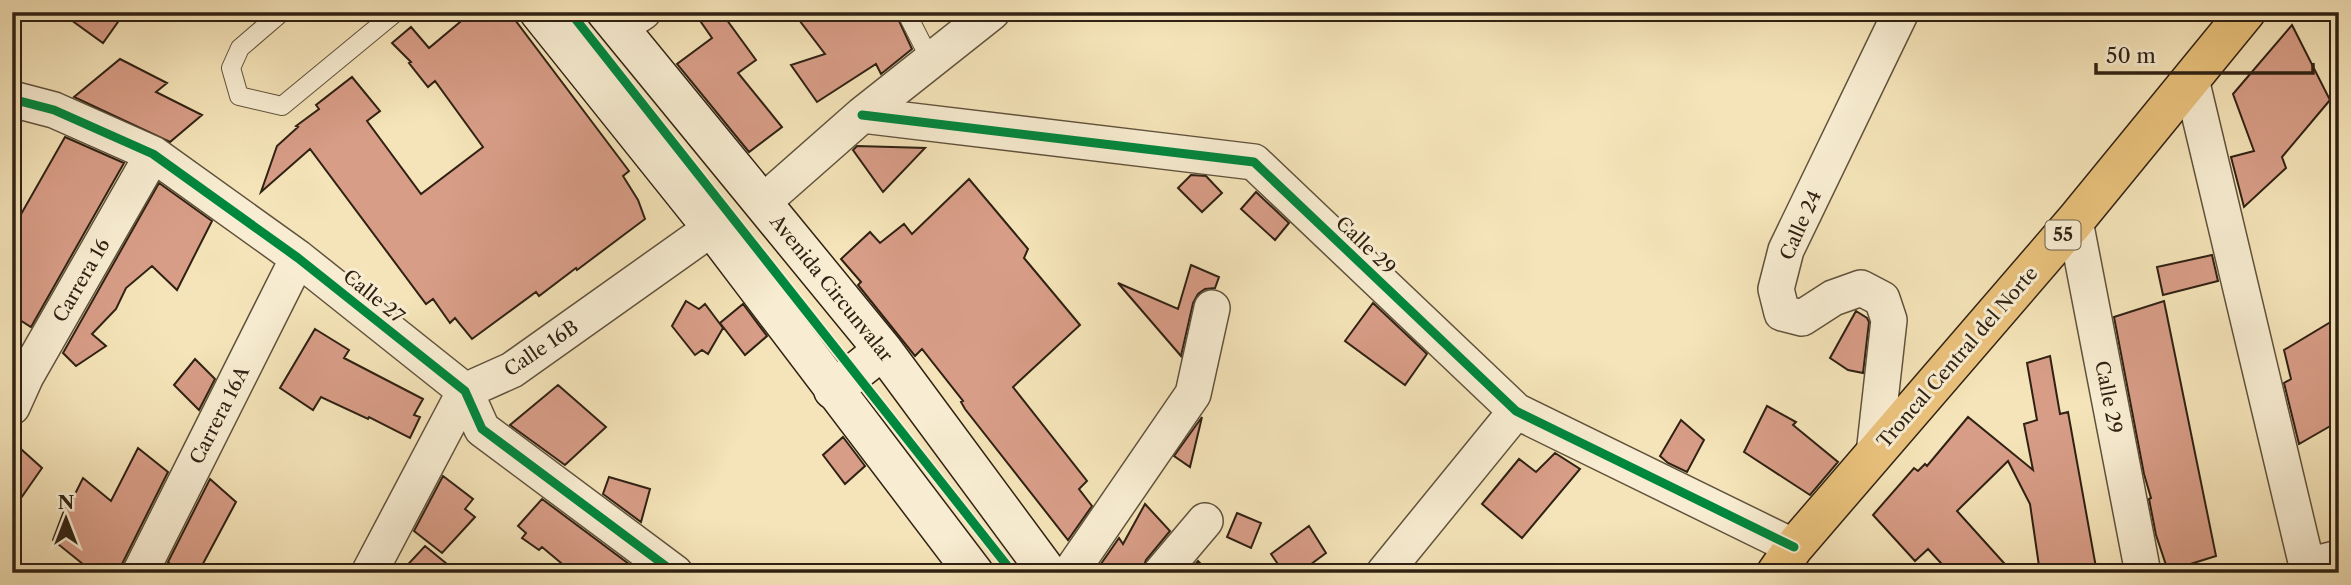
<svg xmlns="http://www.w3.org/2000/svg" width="2351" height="585" viewBox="0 0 2351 585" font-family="'Libre Caslon Text',serif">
<rect width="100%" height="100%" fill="#f5e4b9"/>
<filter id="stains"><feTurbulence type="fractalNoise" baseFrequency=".00286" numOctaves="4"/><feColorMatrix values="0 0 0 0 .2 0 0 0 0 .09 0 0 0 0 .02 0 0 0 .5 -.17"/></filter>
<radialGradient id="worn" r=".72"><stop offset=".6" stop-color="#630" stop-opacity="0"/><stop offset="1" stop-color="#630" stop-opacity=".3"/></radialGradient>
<path fill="#d89d87" stroke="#2f2113" stroke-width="2" d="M60,12H125L103,43Z
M472,12H509L629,171L623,176L638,200L645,219L577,270L576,268L539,296L536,292L472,339L455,318L450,323L433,299L426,304L310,149L261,192L277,146L298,127L296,126L319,109L316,105L352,77L380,111L367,121L421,194L483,147L435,81L428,87L409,63L411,62L392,43L411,27L429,48Z
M694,12H721L756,60L738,73L782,127L749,152L677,64L712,38Z
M793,12H895L912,49L881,74L876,64L817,102L791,65L825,54Z
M2292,25L2330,100L2282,157L2286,168L2244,207L2231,157L2254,151L2233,94Z
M120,59L167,83L156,92L202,115L170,142L74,97Z
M65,137L124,163L31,327L12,315V230Z
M857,146L925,148L883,192L853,150Z
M1191,175L1206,176L1222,193L1202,212L1178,188Z
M969,179L1028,249L1024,258L1080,325L1013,387L1087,481L1079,489L1092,506L1068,540L965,409L961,402L963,401L922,349L915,356L858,285L861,282L841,259L870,232L880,243L904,224L912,234Z
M159,183L212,221L177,290L152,266L126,288L116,309L92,334L106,346L76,366L63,353Z
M1256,192L1289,223L1275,240L1241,209Z
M2212,255L2218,281L2163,295L2157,267Z
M1191,265L1219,277L1215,288L1205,289L1198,294L1193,303L1181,356L1118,283L1178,309Z
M686,301L699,309L705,304L723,328L708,354L702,350L695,355L672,326Z
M2164,301L2216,556L2168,571L2156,535L2149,499L2151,498L2144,474L2114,317Z
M1373,303L1427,354L1405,385L1345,341Z
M743,304L767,336L745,355L720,323Z
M1856,311L1867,318L1869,322L1863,373L1848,370L1830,358Z
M2339,317V421L2299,444L2284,383L2291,379L2284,350Z
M315,329L349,350L344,358L423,399L414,415L420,417L410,438L369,417L368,419L321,397L313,410L280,388Z
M2050,356L2060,414L2068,412L2097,573H2040L2030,504L2008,461L1957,511L2013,573H1950L1928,549L1915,561L1873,515L1914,468L1918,471L1925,464L1927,466L1968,417L2033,470L2024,424L2037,420L2027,363Z
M195,359L215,379L199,410L174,385Z
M558,385L606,427L565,465L510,425Z
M1767,406L1796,422L1793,425L1838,462L1810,495L1744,452Z
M1202,417L1190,467L1174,456Z
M1681,420L1704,440L1687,472L1668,463L1660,456Z
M843,437L865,466L845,484L823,455Z
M12,441L42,468L12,511Z
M138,448L168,472L122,564L120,573H94L53,540L70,495L73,498L83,478L111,501Z
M1555,453L1580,469L1522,538L1482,504L1519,459L1536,472Z
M443,476L473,499L465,509L475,517L442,553L414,531Z
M609,477L650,489L641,522L603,494Z
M210,479L236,502L198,573H179L168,562Z
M542,499L641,573H573L542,547L539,550L522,538L526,533L518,526Z
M1145,504L1170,531L1146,560L1141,573H1097L1096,571L1119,538L1123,544Z
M1237,513L1261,523L1251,548L1227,537Z
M1309,526L1326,553L1299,573H1284L1271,554Z
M425,546L458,573H400Z
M1198,561L1209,573H1188Z"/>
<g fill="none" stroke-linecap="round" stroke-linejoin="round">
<defs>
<path id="service" d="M282,12L240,48L231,68L239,96L282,106L396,12
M906,12L931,61"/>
<path id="minor" d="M619,28L643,12
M2191,79L2307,566L2339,558
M12,99L54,110L153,154L298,258L465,391L482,429L675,573
M862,115L1254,162L1516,411L1794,547
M762,203L862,115L992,12
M2075,221L2143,573
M12,407L26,376L153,154
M1874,454L1889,320L1882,299L1861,288L1833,298L1802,318L1782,313L1776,289L1786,250L1901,12
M140,573L298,258
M369,573L465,391L512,370L712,228
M1070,573L1193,394L1212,308
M1161,573L1205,521
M1384,573L1516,411"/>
<path id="secondary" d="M539,12L712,228L974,573
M606,12L883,350L1048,573
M833,390L883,350"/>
<path id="trunk" d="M1776,573L1794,547L2075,221L2246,12"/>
</defs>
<use href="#service" stroke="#60523c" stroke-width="20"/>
<use href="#minor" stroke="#60523c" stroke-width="38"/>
<use href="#secondary" stroke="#2f2113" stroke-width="41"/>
<use href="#trunk" stroke="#2f2113" stroke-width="41"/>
<use href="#service" stroke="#f8edd2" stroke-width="18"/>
<use href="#minor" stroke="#f8edd2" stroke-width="35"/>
<use href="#secondary" stroke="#f8edd2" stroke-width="38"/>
<use href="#trunk" stroke="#eac27c" stroke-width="38"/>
<defs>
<path id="cycleway" d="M570,12L1013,573
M12,99L54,110L153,154L298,258L465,391L482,429L675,573
M862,115L1254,162L1516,411L1794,547"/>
</defs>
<use href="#cycleway" stroke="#f8edd2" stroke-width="13"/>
<use href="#cycleway" stroke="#00873e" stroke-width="9"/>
</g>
<g text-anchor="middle" stroke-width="6" stroke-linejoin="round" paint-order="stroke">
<rect fill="#f8edd2" stroke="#6b5e4c" stroke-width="2" x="2045.5" y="220.5" width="35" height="29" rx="5"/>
<g font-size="18" font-weight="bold" fill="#2f2113">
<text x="2063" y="241">55</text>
</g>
<g font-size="19" fill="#2f2113" stroke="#f8edd2">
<text transform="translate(1800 225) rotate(-66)" y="7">Calle 24</text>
<text transform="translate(1366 245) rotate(44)" y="7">Calle 29</text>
<text transform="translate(81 280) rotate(-60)" y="7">Carrera 16</text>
<text transform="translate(832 288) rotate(51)" y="7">Avenida Circunvalar</text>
<text transform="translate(374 296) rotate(39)" y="7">Calle 27</text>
<text transform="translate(541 348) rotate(-34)" y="7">Calle 16B</text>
<text transform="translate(1957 357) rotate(-49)" y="7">Troncal Central del Norte</text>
<text transform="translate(2109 397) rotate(79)" y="7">Calle 29</text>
<text transform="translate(219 415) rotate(-63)" y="7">Carrera 16A</text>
</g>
</g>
<rect width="2351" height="585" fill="none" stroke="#f5e4b9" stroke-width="42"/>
<rect x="14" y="14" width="2323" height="557" fill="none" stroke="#2f2113" stroke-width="3.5"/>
<rect x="21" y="21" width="2309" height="543" fill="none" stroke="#2f2113" stroke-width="2"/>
<g transform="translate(66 519)" stroke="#f8edd2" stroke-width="5" paint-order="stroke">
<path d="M0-5L12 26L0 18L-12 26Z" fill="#2f2113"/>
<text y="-10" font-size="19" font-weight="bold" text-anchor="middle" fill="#2f2113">N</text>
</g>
<path d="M2096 63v10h217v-10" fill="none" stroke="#2f2113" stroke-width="3.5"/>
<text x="2106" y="63" font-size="21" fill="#2f2113" stroke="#f8edd2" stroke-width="5" paint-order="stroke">50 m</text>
<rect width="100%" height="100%" filter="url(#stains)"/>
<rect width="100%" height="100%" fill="url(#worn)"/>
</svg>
